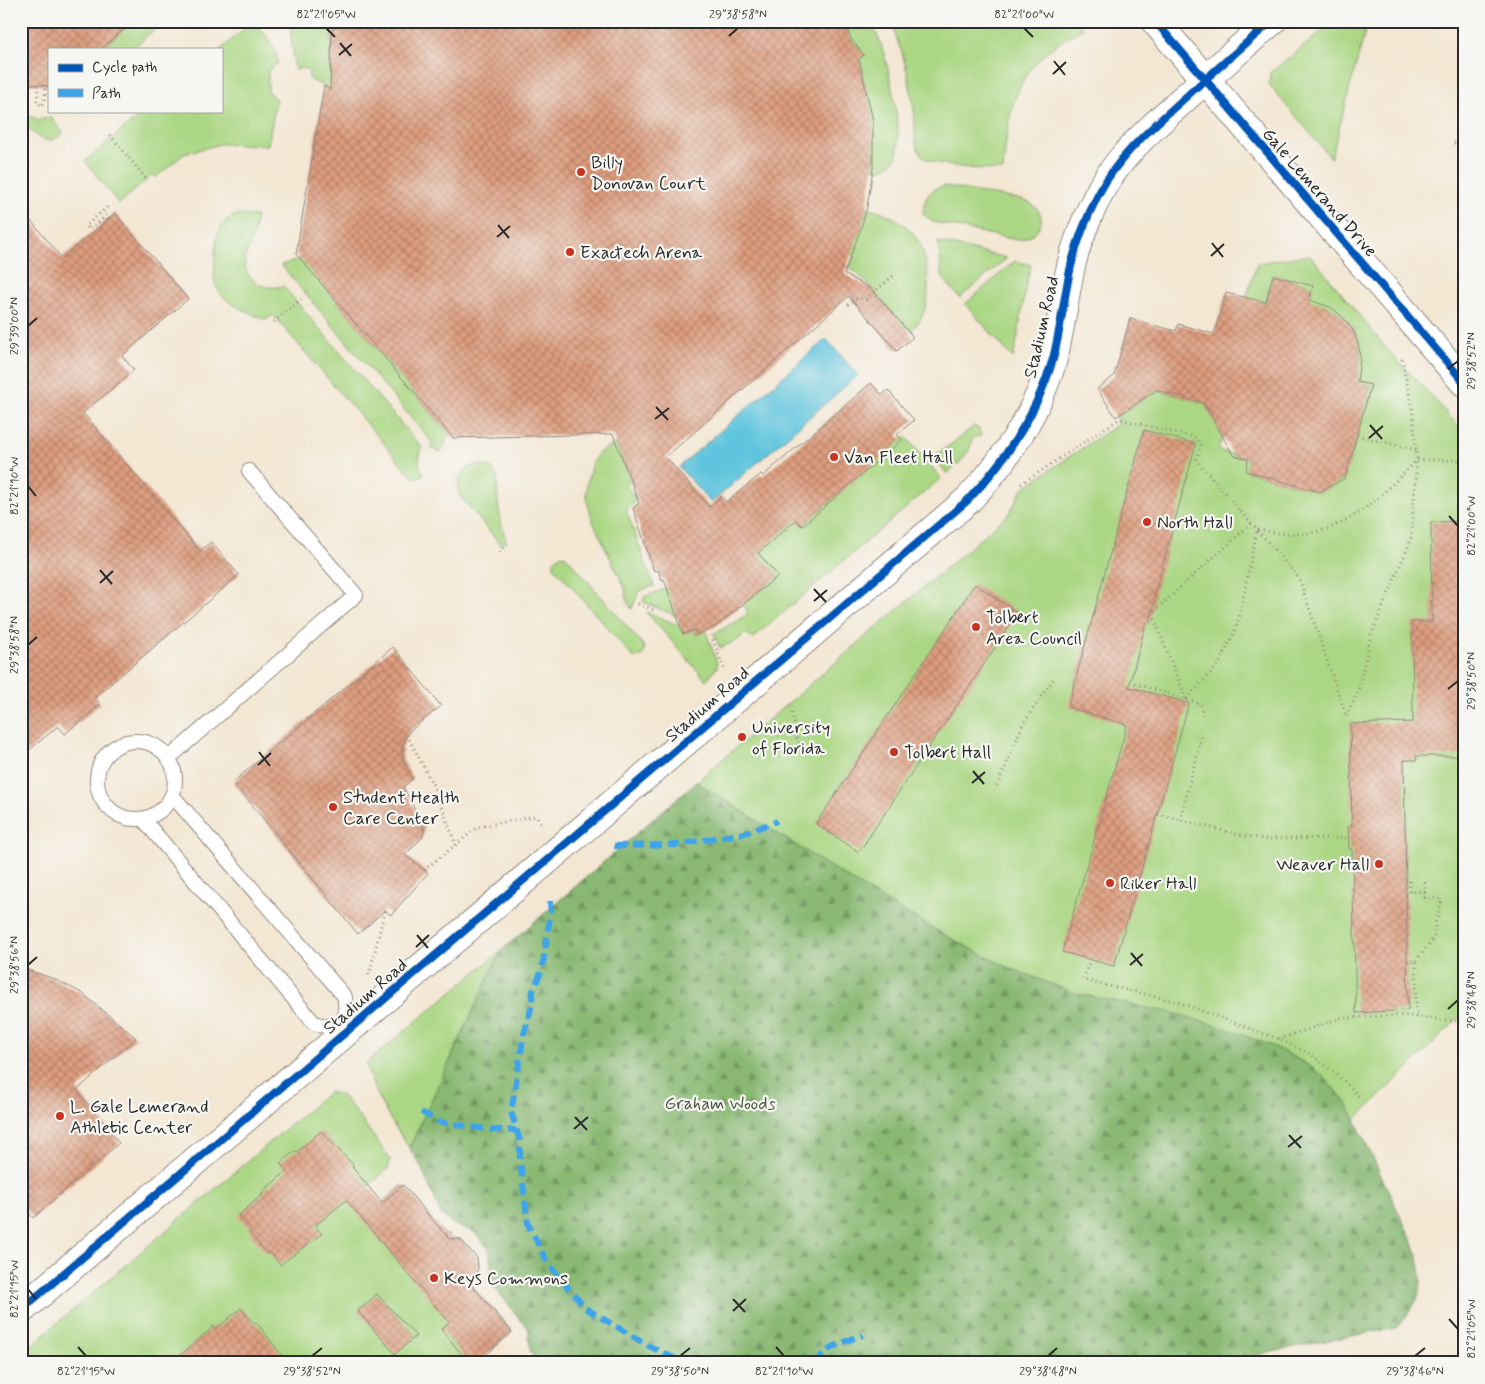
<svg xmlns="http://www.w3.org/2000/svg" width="1485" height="1384" viewBox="0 0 1485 1384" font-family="Mynerve,sans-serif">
<defs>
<pattern id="forest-firs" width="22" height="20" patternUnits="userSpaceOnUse" patternTransform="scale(1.25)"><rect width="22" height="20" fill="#88b872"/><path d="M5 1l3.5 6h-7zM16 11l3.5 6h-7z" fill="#6f965e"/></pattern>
<pattern id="building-cross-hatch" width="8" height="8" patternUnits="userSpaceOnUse" patternTransform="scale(1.25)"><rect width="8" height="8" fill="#de9d7f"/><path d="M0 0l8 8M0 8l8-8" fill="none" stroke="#b48068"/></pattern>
</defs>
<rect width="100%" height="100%" fill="#f6f6f2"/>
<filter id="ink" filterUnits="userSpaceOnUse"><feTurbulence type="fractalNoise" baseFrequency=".02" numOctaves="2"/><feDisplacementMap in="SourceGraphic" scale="10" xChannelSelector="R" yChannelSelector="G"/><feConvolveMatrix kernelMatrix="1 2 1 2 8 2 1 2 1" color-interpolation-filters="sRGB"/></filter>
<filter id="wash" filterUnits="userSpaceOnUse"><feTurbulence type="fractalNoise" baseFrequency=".0096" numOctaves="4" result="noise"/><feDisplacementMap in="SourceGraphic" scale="20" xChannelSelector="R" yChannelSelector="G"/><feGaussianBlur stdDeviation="1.12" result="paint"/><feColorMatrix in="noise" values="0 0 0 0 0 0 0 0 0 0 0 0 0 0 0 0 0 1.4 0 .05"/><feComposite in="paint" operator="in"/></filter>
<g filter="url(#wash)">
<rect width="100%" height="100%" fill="#f3e6d2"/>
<path fill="#abd784" stroke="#6b8158" d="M134,21H164L132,49H101Z
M298,21H342L332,30L330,90L310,79L308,70L301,68L295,70L290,28Z
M843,21H866C869,24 874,28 876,33C887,51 905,140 896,158C891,167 882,170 873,169V121L859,59L864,55L851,39Z
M894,21H1076L1080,23L1083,29C1016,62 1009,102 1003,171C985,169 936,167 924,157C911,147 916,123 914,109C911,91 908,73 903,56C900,45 893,35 893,23Z
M1368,21L1331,158L1269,85L1270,73L1330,25Z
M246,27H259C269,39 275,47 278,63L268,70V91L276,100L268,145L220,144L184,154L155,178L152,175L119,204L85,161L145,111H221V49Z
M21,77L27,84C27,91 25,98 25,105C26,118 40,123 50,116L63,133C44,150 34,134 21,120Z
M945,186C965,190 986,194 1006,197C1013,199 1022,199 1028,202C1052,215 1040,237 1017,240L933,222L923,214C923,199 930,188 945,186Z
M867,207C910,219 929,242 928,288C928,306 923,320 909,332L864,280L856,272L849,268L854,256L851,254L861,228Z
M237,215L256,216C255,225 254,235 251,243C250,247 247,250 246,254C242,266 248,278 259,284C267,288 275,288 283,286L422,448C418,457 418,466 424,474L418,478L414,477L410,474L273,315L266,320C247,311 217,302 214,279C216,259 211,220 237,215Z
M938,242L1007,258L960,298L942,277Z
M1310,255L1391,354L1419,382L1464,433V1013L1355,1120C1340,1088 1319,1071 1289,1054L1107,1001L1074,993L1007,967L952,939L878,897L696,782L1009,514L1023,488L1118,424L1116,417L1157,390L1204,403L1223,436L1218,450L1248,459L1246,471L1320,492L1345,478L1371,385L1354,382C1356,374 1359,366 1360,359C1363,329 1337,303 1309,302L1313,286L1273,275L1260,325L1246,298L1257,263Z
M301,259L449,434L441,452L432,449L431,441L281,265Z
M1015,261L1031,265C1022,296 1021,328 1013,358L965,304Z
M974,426L979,429L981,436L972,438C972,453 958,464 947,474L933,456L953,443Z
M905,436L941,478L752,639L746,633L736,641L720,648L714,634L748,614L744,604L778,576L739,533L778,535L796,520L802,526Z
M616,443L630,479L627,487L633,495H642L626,510L654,586L639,591L632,609L627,602L625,589L592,519L586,496L587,484L592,462L600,452Z
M479,464L490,467L497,476L498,503L501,523L506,540L501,545L459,495L458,481L460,476L467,468Z
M560,555L566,556L644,646L645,650L642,656L636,658L632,656L554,567V560Z
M670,587L677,616L643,602L644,597Z
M646,612L681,626L683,633L695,630L696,635L706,631L717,663V668L706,680Z
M501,951L409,1148C392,1122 373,1095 366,1063Z
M329,1092L341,1095L351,1106L390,1159L388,1169L366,1188L380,1204L403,1185L448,1238L460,1239C477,1258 483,1259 471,1284L512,1332L480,1360L482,1363H21V1354Z"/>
<path fill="url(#forest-firs)" stroke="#5a724e" d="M696,782L878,897L952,939L1007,967L1074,993L1173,1013L1219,1026L1273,1046L1308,1065L1322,1075L1347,1103L1414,1245C1426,1281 1424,1299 1396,1328L1303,1345L1224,1363H537L530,1350L529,1330L490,1282L492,1273L489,1250L474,1232L454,1225L441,1214L420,1165L409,1148L501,951Z"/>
<path fill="#5fc4dd" stroke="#457884" d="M826,339L858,375L711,503L679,467Z"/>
<g id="blocks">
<path fill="url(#building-cross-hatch)" d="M21,21H134L101,49H49V86L27,84L21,77Z
M342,21H843L851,39L864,55L859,59L873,121V169L867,207L861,228L844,274L872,289L913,337L897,351L849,296L666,457L709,507L721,496L726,502L761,474L763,476L871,383L882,395L888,390L914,420L897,435L902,440L802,526L796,520L758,553L778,576L715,627L696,635L695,630L683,634L664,579L662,580L658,570L654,571L633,508L639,503L613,434L453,438L296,254L324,86L330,90L332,30Z
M21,209L62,258L115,213L188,299L122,356L134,370L83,413L200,551L211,542L239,575L95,697L100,704L65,734L58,726L21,757Z
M1273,275L1313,286L1309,300L1330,307L1342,316L1354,332L1359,347L1360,359L1357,382L1371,385L1345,478L1320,492L1246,471L1248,459L1233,455L1204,403L1157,390L1116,417L1097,389L1114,376L1130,319L1176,331L1178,324L1214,334L1226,293L1266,302Z
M1144,430L1196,444L1153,600L1155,601L1149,623H1146L1129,687L1189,703L1114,966L1062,952L1127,725L1068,707Z
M1464,521L1462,756H1416L1417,760H1404L1408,1010L1356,1013L1352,849H1349L1348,826H1352L1350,724L1413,722L1412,622H1432L1431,522Z
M975,584L1018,613L859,852L816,824Z
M393,647L441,706L411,730L407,735L402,748L403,761L413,779L403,787L424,827V832L422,838L405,855L428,873L391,915L385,910L358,934L233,782Z
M21,968L52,978L82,993L136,1038L77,1090L119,1143L33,1218L21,1204Z
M321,1131L354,1166L352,1167L382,1203L403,1185L449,1239H460L477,1258L478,1269L470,1283L512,1332L477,1363H469L441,1329L449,1322L346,1200L315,1226L322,1234L280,1265L270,1252L267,1254L249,1232L251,1230L238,1216L263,1194L262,1192L287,1171L280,1163L295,1151L297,1152Z
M377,1294L416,1336L395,1354L358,1311Z
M241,1308L254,1323L256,1322L288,1363H171L214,1326L216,1329Z"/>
</g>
</g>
<g filter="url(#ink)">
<use href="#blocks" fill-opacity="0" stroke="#8f887e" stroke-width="1"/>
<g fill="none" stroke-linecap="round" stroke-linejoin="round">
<defs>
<path id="service" d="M97 780a39 39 0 1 1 78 0a39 39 0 1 1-78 0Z
M169,758L356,595L249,471
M143,819L314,1023L346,1032L345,997L172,795"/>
<path id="minor" d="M1155,21L1464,382
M21,1310L968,500C1006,460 1037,413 1053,359C1061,328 1064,296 1071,266C1077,241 1087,217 1098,195C1117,158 1148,131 1178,104C1209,76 1240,48 1272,21"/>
</defs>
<use href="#service" stroke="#8f887e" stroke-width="16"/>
<use href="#minor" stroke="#8f887e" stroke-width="30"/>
<path stroke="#8f887e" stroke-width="3" stroke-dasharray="1 4" stroke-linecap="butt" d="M38,90L37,102L41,106L44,102L46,86
M110,135L148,181
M1454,143L1464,144
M107,207L86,226L89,230L107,215L110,218
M848,305L857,298L866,299L894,275
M274,322L301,299
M1357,435L1416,450
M1021,484L1119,419L1194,437L1201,444L1196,460L1299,578L1346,716
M500,552L509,544
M638,604L654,610
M711,635L725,670
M1463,676H1464
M1130,682L1201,704L1203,715
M1186,699L1219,664L1234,633L1240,615L1257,529C1332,548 1367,510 1417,460H1464
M1186,699L1152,613L1252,523
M792,713L798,743
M1346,716L1358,692L1371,635L1411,540L1417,460L1413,412L1401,355
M407,735L434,787L456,845
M997,786L1023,724L1055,677
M1158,814L1240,835L1265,839L1349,838
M1180,820L1202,735
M424,870L478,827L536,816L543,826
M1406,879H1409L1410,892L1425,891
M1090,959L1083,980L1175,1001L1279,1039L1312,1055L1343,1080L1361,1098
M1407,961H1416V1018
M1416,961L1434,938L1435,925L1442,901L1437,898H1425V878
M369,975L385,910
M1279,1039L1341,1018L1402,1015L1456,1021
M446,1235L451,1232"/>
<use href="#service" stroke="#fff" stroke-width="14"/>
<use href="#minor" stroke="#fff" stroke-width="28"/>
<path stroke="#3ea3eb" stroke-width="6" stroke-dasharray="12 6" stroke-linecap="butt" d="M614,846L675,845L745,833L777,821
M550,901L551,913L547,934L544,958L541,972L533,991L531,1009L524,1034L511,1112L520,1141V1161L528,1224L547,1262L585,1308L649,1346L684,1363
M421,1112L439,1122L492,1130H516
M815,1363C828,1346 843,1342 863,1335"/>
<defs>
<path id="cycleway" d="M1155,21L1464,382
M21,1310L968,500C1006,460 1037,413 1053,359C1061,328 1064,296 1071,266C1077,241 1087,217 1098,195C1117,158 1148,131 1178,104C1209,76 1240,48 1272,21"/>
</defs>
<use href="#cycleway" stroke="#f6f6f2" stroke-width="11"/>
<use href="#cycleway" stroke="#0057b8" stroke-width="8"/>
</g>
</g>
<path fill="none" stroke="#2b2b2b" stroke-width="2" d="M326,28L335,37M1024,28L1033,37M729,36L738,28M340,43L351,56M339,55L352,44M1054,61L1065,75M1053,74L1066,62M498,225L509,238M497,237L510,226M1212,243L1223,257M1211,256L1224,244M28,326L37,318M1448,369L1458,361M656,407L668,420M655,419L669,408M1370,425L1382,439M1369,438L1383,426M28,486L36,496M1449,516L1458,526M100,570L112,584M100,583L113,571M814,589L826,602M814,601L827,590M28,645L37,637M1448,689L1458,681M259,752L270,766M258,765L271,753M973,771L984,784M972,783L985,772M417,935L428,948M416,947L429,935M1131,953L1142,966M28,965L37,957M1130,965L1143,954M1448,1009L1458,1000M575,1117L587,1130M574,1129L588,1117M1289,1135L1301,1148M1288,1147L1302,1136M28,1289L36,1299M733,1299L745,1312M733,1311L746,1299M1449,1319L1458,1329M78,1347L86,1356M776,1347L784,1356M312,1356L322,1348M680,1356L690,1348M1048,1356L1057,1348M1415,1356L1425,1348"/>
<g fill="#c8321e" stroke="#f6f6f2" stroke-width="2">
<circle cx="581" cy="172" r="5"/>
<circle cx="570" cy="252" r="5"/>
<circle cx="834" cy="457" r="5"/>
<circle cx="1147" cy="522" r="5"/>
<circle cx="976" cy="627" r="5"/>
<circle cx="742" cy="737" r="5"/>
<circle cx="894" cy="752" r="5"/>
<circle cx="333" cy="807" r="5"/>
<circle cx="1379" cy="864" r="5"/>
<circle cx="1110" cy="883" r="5"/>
<circle cx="60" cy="1116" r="5"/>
<circle cx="434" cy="1278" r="5"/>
</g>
<g text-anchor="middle" stroke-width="4.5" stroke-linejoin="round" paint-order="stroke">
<g font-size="18" fill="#2b2b2b" stroke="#f6f6f2" text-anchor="start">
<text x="591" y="168">Billy<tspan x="591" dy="21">Donovan Court</tspan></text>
<text x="580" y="258">Exactech Arena</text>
<text x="844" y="463">Van Fleet Hall</text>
<text x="1157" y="528">North Hall</text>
<text x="986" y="623">Tolbert<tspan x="986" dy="21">Area Council</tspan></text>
<text x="752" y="733">University<tspan x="752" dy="21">of Florida</tspan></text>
<text x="904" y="758">Tolbert Hall</text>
<text x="343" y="803">Student Health<tspan x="343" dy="21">Care Center</tspan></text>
<text x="1369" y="870" text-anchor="end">Weaver Hall</text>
<text x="1120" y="889">Riker Hall</text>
<text x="70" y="1112">L. Gale Lemerand<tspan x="70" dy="21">Athletic Center</tspan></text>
<text x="444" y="1284">Keys Commons</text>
</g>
<g font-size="18" fill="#2b2b2b" stroke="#f6f6f2">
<text transform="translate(1320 192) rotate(49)" y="6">Gale Lemerand Drive</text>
<text transform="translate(1041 327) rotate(-77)" y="6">Stadium Road</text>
<text transform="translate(707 704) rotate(-41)" y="6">Stadium Road</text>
<text transform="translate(365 996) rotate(-41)" y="6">Stadium Road</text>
</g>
<g font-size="18" fill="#4b5641" stroke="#f6f6f2">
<text x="720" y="1109">Graham Woods</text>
</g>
</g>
<rect width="1485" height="1384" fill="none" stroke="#f6f6f2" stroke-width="55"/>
<rect x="48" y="48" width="175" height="65" fill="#f6f6f2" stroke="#a5a5a2"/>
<rect x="58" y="64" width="25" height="8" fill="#0057b8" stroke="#a5a5a2"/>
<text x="92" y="72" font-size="15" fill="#2b2b2b">Cycle path</text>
<rect x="58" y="89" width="25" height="8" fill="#3ea3eb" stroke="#a5a5a2"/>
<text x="92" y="98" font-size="15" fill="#2b2b2b">Path</text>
<rect x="28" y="28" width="1430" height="1328" fill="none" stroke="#2b2b2b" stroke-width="2"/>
<g font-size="12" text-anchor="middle" fill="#2b2b2b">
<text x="326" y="18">82°21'05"W</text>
<text x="738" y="18">29°38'58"N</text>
<text x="1024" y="18">82°21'00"W</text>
<text transform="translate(14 326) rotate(-90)" y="4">29°39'00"N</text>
<text transform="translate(1471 361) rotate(-90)" y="4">29°38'52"N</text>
<text transform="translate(14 486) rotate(-90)" y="4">82°21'10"W</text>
<text transform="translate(1471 526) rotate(-90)" y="4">82°21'00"W</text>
<text transform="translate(14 645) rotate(-90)" y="4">29°38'58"N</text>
<text transform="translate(1471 681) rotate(-90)" y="4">29°38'50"N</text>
<text transform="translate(14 965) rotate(-90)" y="4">29°38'56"N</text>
<text transform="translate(1471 1000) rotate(-90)" y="4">29°38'48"N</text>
<text transform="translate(14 1289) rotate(-90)" y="4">82°21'15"W</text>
<text transform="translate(1471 1329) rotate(-90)" y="4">82°21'05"W</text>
<text x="86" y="1375">82°21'15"W</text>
<text x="312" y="1375">29°38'52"N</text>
<text x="680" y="1375">29°38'50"N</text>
<text x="784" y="1375">82°21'10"W</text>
<text x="1048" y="1375">29°38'48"N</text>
<text x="1415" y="1375">29°38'46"N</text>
</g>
</svg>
